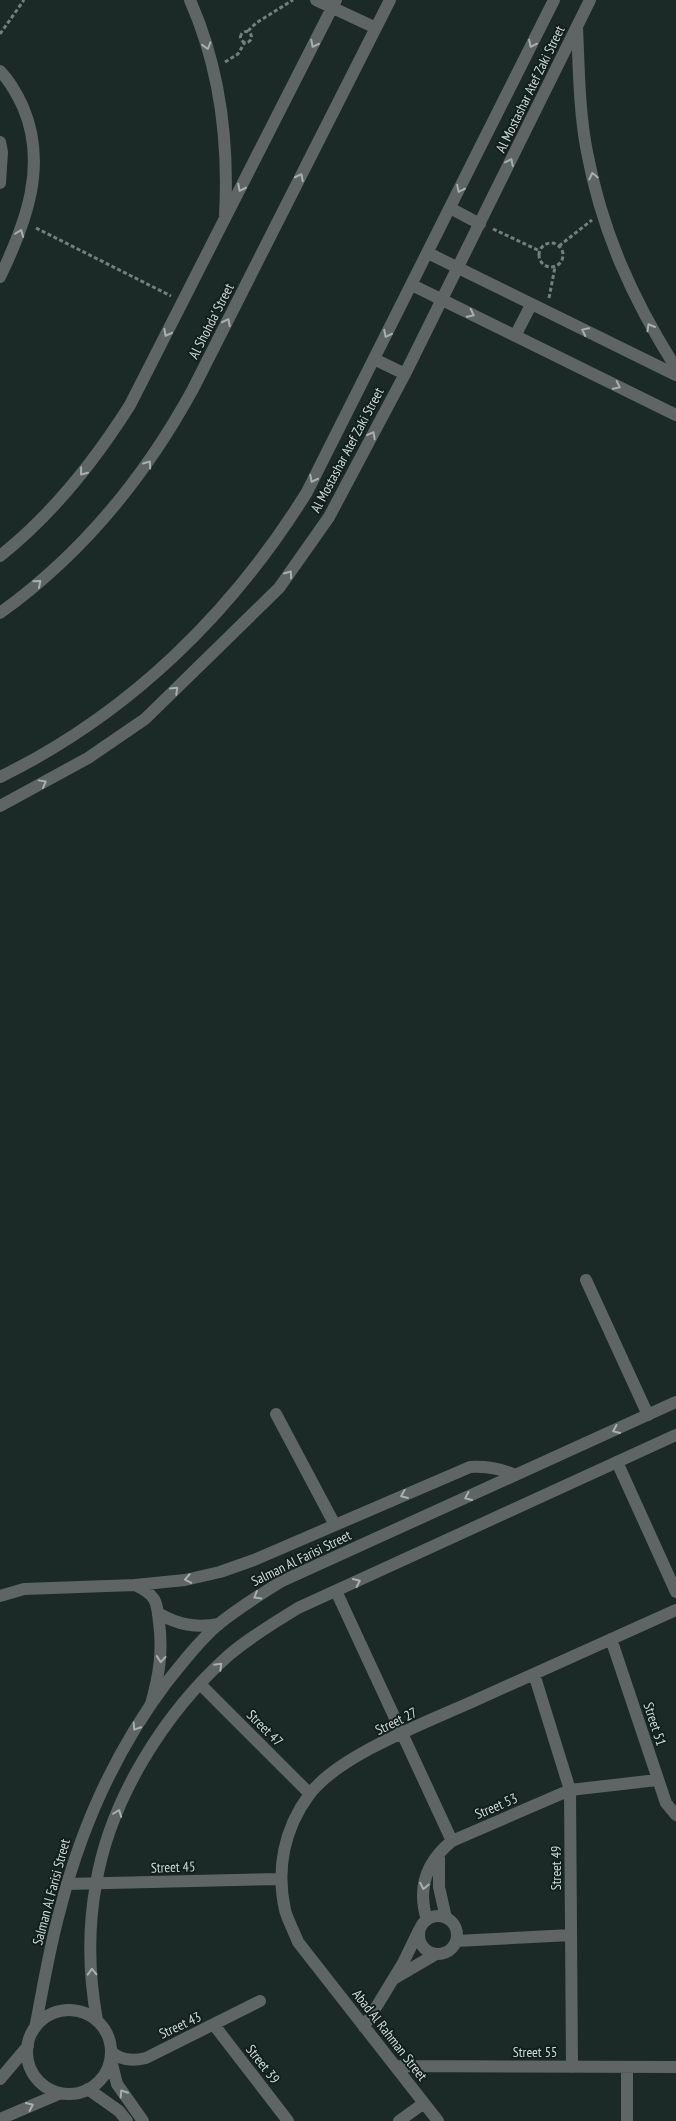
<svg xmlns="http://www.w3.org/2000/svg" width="676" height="2121" viewBox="0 0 676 2121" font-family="'PT Sans Narrow',sans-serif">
<rect width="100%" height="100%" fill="#1b2a27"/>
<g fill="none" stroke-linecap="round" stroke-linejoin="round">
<path stroke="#737f7d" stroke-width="3" stroke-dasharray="4 2.5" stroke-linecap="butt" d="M248,31L256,23L293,0
M240.5 37a5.5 5.5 0 1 1 11 0a5.5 5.5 0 1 1-11 0Z
M0,34L24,0
M225,62L238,54L245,42
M36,228L171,296
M493,229L540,251
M539 255a12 12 0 1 1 24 0a12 12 0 1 1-24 0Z
M559,246L592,220
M549,298L555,267"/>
<path stroke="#5e6564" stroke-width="12" d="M190,0C220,68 229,142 225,215
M316,0L376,28
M577,27C579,69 579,111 587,152C602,232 633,300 676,368
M0,71C10,81 17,94 23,107C48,165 26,223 0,277
M0,142L2,152L0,183
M0,556C53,514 94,462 130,405L336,0
M0,613C82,554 145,477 193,389L390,0
M586,1280L648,1415
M276,1414L335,1525
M617,1462L676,1592
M135,1585L185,1580L220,1572L254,1560L470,1467C487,1466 500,1468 515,1475
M336,1591L452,1841
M0,1596L24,1589L135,1585C143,1589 149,1592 154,1599C158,1606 158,1615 159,1622C163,1652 159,1676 151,1704
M158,1613C178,1625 196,1628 219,1624
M611,1639L666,1803L676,1815
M534,1674L570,1790L572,2067
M200,1684L310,1794
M439,1855V1887L446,1918
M67,1884L280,1879
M419 1935a19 19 0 1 1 38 0a19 19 0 1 1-38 0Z
M427,1920C417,1888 426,1862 452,1841L570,1790L657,1780
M456,1941L571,1935
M395,1978L436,1954
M214,2025L288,2121
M364,2027L403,1963L419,1930
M111,2051C120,2061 133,2061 146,2058L260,2001
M395,2066L676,2067
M627,2067V2121
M399,2121L424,2103
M438,2121L298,1942C294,1931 288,1921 285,1910C276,1869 284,1829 309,1795C338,1755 430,1721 476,1700C542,1670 609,1640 676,1610"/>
<path stroke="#5e6564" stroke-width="12" d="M450,208L480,224
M428,253L676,375
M412,285L676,415
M515,336L531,305
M374,359L405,374
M0,777C129,714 232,613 307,492L554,0
M0,806L88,758L145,719L279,588L329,517L405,374L590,0
M27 2052a42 42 0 1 1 84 0a42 42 0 1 1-84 0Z
M97,2020C89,1977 88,1928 96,1884C110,1799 165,1712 229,1655C250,1637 274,1623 298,1608L676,1435
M35,2028C43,1989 49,1949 60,1910C81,1827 115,1751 167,1682C183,1662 200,1640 220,1623C240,1607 261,1594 282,1581L676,1402
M111,2060L117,2084L143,2121
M0,2079L28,2046
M88,2089L119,2111L127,2121
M0,2119L61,2093"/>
</g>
<defs><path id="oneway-chevron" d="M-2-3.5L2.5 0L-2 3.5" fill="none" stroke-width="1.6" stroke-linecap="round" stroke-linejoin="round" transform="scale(1.25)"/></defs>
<g stroke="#a8b0af">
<use href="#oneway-chevron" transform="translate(314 44) rotate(117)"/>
<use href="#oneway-chevron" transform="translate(532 44) rotate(116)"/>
<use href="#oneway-chevron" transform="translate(207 46) rotate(73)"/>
<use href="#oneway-chevron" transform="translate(510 162) rotate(-64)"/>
<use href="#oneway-chevron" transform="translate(593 176) rotate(-103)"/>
<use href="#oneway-chevron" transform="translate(300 177) rotate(-63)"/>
<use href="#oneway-chevron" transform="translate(241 188) rotate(117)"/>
<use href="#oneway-chevron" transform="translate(460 189) rotate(116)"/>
<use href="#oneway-chevron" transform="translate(20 233) rotate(-69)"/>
<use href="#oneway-chevron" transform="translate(471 314) rotate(26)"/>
<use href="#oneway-chevron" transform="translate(227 322) rotate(-63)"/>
<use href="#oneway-chevron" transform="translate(650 327) rotate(-120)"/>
<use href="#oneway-chevron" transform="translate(585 331) rotate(-154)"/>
<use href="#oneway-chevron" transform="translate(167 333) rotate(118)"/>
<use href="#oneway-chevron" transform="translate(387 334) rotate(117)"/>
<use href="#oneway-chevron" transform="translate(617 386) rotate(26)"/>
<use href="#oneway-chevron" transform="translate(372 435) rotate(-62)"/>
<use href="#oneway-chevron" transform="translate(148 464) rotate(-55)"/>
<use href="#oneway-chevron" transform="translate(83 472) rotate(129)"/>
<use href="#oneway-chevron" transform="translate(313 479) rotate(117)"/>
<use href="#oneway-chevron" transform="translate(289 574) rotate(-55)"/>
<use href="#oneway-chevron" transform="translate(38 583) rotate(-40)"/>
<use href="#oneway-chevron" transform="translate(175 690) rotate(-44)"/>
<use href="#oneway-chevron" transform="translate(43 783) rotate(-29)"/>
<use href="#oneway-chevron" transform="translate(616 1430) rotate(156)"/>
<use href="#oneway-chevron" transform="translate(404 1495) rotate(157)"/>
<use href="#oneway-chevron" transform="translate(468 1497) rotate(156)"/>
<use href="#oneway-chevron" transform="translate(188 1579) rotate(169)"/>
<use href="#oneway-chevron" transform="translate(357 1582) rotate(-25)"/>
<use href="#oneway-chevron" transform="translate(257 1596) rotate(149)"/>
<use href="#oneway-chevron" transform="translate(161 1659) rotate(95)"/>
<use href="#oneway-chevron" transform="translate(219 1666) rotate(-45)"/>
<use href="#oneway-chevron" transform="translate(136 1727) rotate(123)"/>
<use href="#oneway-chevron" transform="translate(118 1813) rotate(-69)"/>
<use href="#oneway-chevron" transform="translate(424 1886) rotate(101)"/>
<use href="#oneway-chevron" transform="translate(92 1972) rotate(-92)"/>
<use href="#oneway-chevron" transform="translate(123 2093) rotate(-123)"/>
<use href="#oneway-chevron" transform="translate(30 2106) rotate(-24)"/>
</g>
<g text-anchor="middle" stroke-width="4" stroke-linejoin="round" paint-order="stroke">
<g font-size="14" fill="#d0d9d7" stroke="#12201d">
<text transform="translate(530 89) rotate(-64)" y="5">Al Mostashar Atef Zaki Street</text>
<text transform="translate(211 321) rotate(-63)" y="5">Al Shohda' Street</text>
<text transform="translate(347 450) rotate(-62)" y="5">Al Mostashar Atef Zaki Street</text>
<text transform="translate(301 1558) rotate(-26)" y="5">Salman Al Farisi Street</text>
<text transform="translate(396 1721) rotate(-26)" y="5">Street 27</text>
<text transform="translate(655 1724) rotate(72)" y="5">Street 51</text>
<text transform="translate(265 1728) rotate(45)" y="5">Street 47</text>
<text transform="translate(496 1806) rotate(-23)" y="5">Street 53</text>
<text transform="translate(173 1867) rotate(-2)" y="5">Street 45</text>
<text transform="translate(556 1868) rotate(-90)" y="5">Street 49</text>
<text transform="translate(51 1892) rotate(-75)" y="5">Salman Al Farisi Street</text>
<text transform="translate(180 2025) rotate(-25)" y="5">Street 43</text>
<text transform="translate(390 2035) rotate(52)" y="5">Abad Al Rahman Street</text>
<text x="535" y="2057">Street 55</text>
<text transform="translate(263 2064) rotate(52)" y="5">Street 39</text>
</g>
</g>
</svg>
